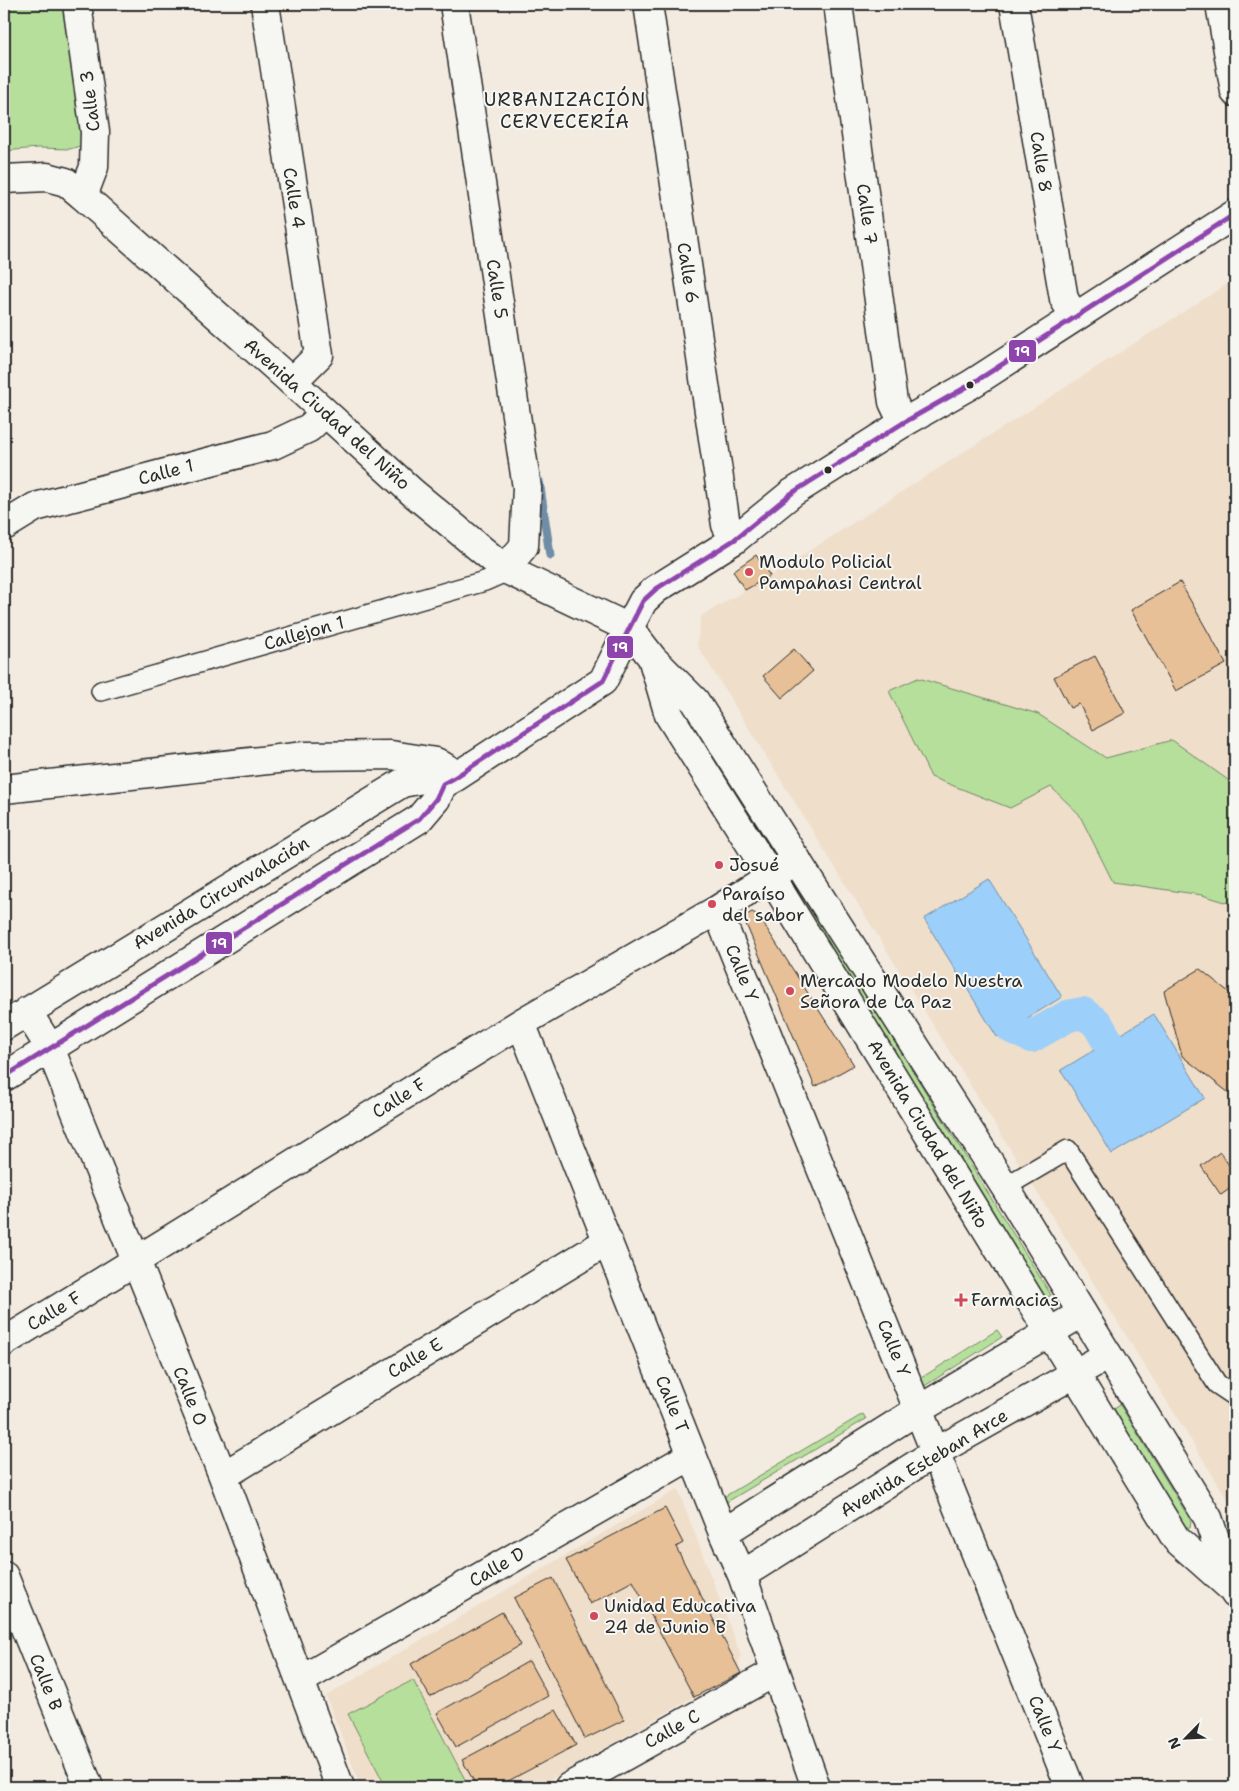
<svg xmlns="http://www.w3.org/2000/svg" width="1239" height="1791" viewBox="0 0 1239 1791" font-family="'Shantell Sans',sans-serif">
<rect width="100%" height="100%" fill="#f3ebe0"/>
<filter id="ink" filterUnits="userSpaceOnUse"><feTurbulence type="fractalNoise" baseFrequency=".02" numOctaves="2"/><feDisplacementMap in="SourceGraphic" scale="10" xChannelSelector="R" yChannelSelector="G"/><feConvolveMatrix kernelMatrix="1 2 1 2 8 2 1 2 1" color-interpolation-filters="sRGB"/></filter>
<g filter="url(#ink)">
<path fill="#efdeca" d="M1235,279V1511L697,645L701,616L770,576Z
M678,1489L741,1656L737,1669L741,1673L694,1697L537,1787H361L326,1696Z"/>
<path fill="#b6df9c" stroke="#708564" d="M4,4H63L82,143L80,146L70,149L38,148L4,151Z
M918,678L1038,714L1106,758L1172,740L1235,785V905L1202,895L1113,882L1079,814L1051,787L1010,808L931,777L889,691Z
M792,882H796L1051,1295L1045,1299L789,887Z
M997,1330L1002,1337L904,1399L899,1392Z
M1120,1405L1191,1521L1190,1528L1184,1526L1114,1409Z
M863,1414L866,1419L710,1512L707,1507Z
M413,1680L469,1787H386L348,1714Z"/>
<path fill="#9ccff9" stroke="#6f8da7" d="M989,879L1062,997L997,1037L924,919Z
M1154,1014L1205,1098L1112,1154L1061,1070Z"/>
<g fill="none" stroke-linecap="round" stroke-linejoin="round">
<path stroke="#6f8da7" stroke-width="9" d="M539,481L550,555"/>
<path stroke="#9ccff9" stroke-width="32" d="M1012,1028L1031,1037L1068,1016L1083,1013L1097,1023L1108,1042"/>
</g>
<path fill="#e7c097" stroke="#2b2b2b" d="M756,555L770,576L745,590L733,571Z
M1180,582L1226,664L1176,691L1131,610Z
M794,649L813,671L782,698L763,676Z
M1095,656L1125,713L1093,730L1079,704L1070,708L1054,677Z
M752,912L758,915L854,1065L815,1087L743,917Z
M1200,969L1235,997V1088L1229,1093L1182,1056L1164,991Z
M1220,1152L1235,1174V1185L1221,1195L1201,1166Z
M665,1508L683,1543L676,1547L741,1673L694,1697L633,1581L590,1604L566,1560Z
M553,1578L624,1720L585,1739L514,1598Z
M502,1612L521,1645L430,1697L411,1664Z
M529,1661L548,1696L456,1747L437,1713Z
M556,1710L576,1745L497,1787H477L462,1760Z"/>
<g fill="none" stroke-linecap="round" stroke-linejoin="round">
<defs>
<path id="lane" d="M101,691L485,581L501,574L505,569
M1005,1187L1068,1150L1217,1384L1235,1396"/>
<path id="street" d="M77,4L95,132L94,167L83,196
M265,4L319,355L292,382
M454,4L527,488L524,546L505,569
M648,4L726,525L734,540
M838,4L893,402L903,423
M1014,4L1064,299L1075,317
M1220,4L1235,92
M4,526L35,507L273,445L309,428L325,413
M4,789L305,756L391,755L436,762L449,770L452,775
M717,910L1070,1787
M27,1011L50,1048L223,1476L340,1787
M521,1023L723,1533L742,1575L816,1787
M4,1026L402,783L423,779L443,784
M4,1077L419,819L436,799L443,784L454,778L603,681L629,628
M4,1342L521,1023L717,910L797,860
M223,1476L608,1241
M723,1533L918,1410L1082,1313
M742,1575L936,1452L1108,1355
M4,1576L89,1787
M301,1680L692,1455
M569,1787L775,1672"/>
<path id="secondary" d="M4,179L47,177L66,182L83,196L292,382L412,492L505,569L629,628L653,659L695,701L1005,1187L1208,1518L1232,1589L1235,1594
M629,628L643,601L656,589L734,540L792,493L903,423L970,385L1235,214
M653,661L669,715L771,877L1176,1539L1230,1587"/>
</defs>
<use href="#lane" stroke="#2b2b2b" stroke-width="22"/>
<use href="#street" stroke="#2b2b2b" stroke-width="31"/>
<use href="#secondary" stroke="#2b2b2b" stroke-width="31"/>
<use href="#lane" stroke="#f6f6f2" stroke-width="19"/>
<use href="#street" stroke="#f6f6f2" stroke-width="28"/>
<use href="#secondary" stroke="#f6f6f2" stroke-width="28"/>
<defs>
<path id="bus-1" d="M4,1077L419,819L436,799L443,784L454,778L603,681L643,601L656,589L734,540L792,493L903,423L970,385L1235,214"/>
</defs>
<use href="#bus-1" stroke="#f6f6f2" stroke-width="9"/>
<use href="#bus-1" stroke="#8e44ad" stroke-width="5"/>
</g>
</g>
<g fill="#2b2b2b" stroke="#f6f6f2" stroke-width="2">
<circle cx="970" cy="385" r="4.5"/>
<circle cx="828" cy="470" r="4.5"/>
</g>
<g fill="#d1495b" stroke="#f6f6f2" stroke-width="2">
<circle cx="749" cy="572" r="5"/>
<circle cx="719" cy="865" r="5"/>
<circle cx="712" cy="904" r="5"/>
<circle cx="790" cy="991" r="5"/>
<path d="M958.5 1292.5h5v5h5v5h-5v5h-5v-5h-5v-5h5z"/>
<circle cx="594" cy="1616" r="5"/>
</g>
<g text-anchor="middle" stroke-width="4" stroke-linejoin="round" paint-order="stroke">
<g font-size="18" fill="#2b2b2b" stroke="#f6f6f2">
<text transform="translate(90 101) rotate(-97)" y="6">Calle 3</text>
<text transform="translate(1041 162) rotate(81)" y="6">Calle 8</text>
<text transform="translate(294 198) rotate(81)" y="6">Calle 4</text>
<text transform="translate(867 214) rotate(82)" y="6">Calle 7</text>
<text transform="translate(688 273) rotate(81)" y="6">Calle 6</text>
<text transform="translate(497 289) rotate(81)" y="6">Calle 5</text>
<text transform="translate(327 414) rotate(42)" y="6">Avenida Ciudad del Niño</text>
<text transform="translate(166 472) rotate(-15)" y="6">Calle 1</text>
<text transform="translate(304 633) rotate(-16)" y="6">Callejon 1</text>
<text transform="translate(221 893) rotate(-31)" y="6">Avenida Circunvalación</text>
<text transform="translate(742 973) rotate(68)" y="6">Calle Y</text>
<text transform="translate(399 1098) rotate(-32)" y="6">Calle F</text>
<text transform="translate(928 1134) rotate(59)" y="6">Avenida Ciudad del Niño</text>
<text transform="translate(54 1311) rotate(-31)" y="6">Calle F</text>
<text transform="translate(894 1348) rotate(68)" y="6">Calle Y</text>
<text transform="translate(415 1358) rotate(-31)" y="6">Calle E</text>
<text transform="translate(190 1396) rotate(68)" y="6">Calle O</text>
<text transform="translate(672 1404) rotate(68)" y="6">Calle T</text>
<text transform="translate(924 1463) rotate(-31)" y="6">Avenida Esteban Arce</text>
<text transform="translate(497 1567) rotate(-30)" y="6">Calle D</text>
<text transform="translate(46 1682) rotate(68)" y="6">Calle B</text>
<text transform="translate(1045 1724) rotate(68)" y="6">Calle Y</text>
<text transform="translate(672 1729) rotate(-29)" y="6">Calle C</text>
</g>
<g font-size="18" fill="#2b2b2b" stroke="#f6f6f2" text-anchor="start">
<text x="759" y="568">Modulo Policial<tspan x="759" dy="21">Pampahasi Central</tspan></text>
<text x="729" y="871">Josué</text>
<text x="722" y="900">Paraíso<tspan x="722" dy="21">del sabor</tspan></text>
<text x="800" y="987">Mercado Modelo Nuestra<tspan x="800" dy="21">Señora de La Paz</tspan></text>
<text x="971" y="1306">Farmacias</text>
<text x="604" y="1612">Unidad Educativa<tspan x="604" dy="21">24 de Junio B</tspan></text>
</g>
<g font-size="19" letter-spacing="1" fill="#2b2b2b" stroke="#f6f6f2">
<text x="565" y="106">URBANIZACIÓN<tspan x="565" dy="22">CERVECERÍA</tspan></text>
</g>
</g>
<g stroke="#f6f6f2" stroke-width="2">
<rect x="1008" y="339" width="29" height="24" rx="5" fill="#8e44ad"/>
<rect x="606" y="635" width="28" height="24" rx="5" fill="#8e44ad"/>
<rect x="205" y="931" width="28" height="24" rx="5" fill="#8e44ad"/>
</g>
<g font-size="14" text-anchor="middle" font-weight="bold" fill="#fff">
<text x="1022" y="356">19</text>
<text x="620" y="652">19</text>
<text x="219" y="948">19</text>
</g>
<rect width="1239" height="1791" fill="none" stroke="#f6f6f2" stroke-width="20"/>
<rect x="10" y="10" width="1219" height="1771" fill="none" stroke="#2b2b2b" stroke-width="2" filter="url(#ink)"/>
<g transform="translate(1186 1738) rotate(246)" stroke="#f6f6f2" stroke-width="4" paint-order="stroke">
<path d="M0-4L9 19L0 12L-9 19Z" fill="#2b2b2b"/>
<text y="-8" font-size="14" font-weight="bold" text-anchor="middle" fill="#2b2b2b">N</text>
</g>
</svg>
